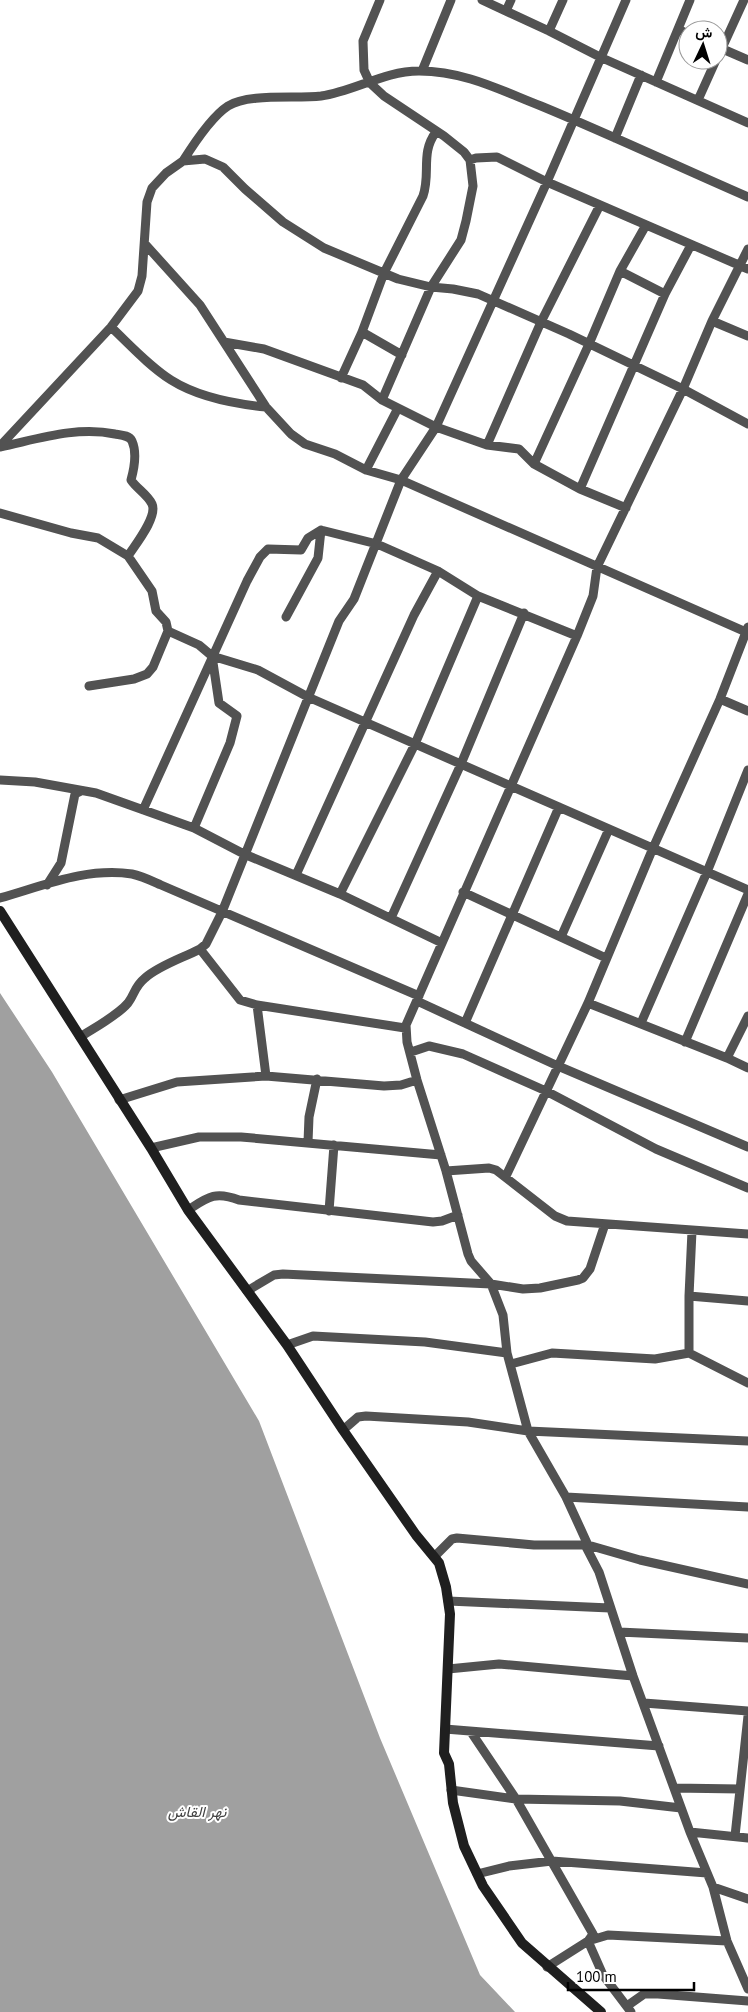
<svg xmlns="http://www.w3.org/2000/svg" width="748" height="2012" viewBox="0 0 748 2012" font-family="'PT Sans',Vazirmatn,sans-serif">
<rect width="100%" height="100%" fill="#fff"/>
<path fill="#a0a0a0" d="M0,993L52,1072L259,1421L380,1738L480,1975L515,2012H0Z"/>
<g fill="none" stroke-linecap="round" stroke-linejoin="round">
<path stroke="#525252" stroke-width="9" d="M380,0L363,41L364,70L370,83L384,96L444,136L464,152L470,160L473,186L466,221L461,240L431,287L382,400
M482,0L549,31L600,57L748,123
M506,11L511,0
M678,29L688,34
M549,31L563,0
M718,47L748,60
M718,57L744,0
M422,71L451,0
M656,82L690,0
M698,100L716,60
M615,138L641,75
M470,160L476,158L497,157L547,182L748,269
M183,161C193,145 211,117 228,106C248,93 296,99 321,96C355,91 384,71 419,71C464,71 500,90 541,106C611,135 679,167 748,197
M145,244L200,305L266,407L291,434L305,444L335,454L366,470L401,480L748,633
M748,249L712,321L683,389L597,567L593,596L577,636L406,1025L407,1042L417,1080L446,1171L468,1254L471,1261L491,1284L503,1315L507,1353L528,1431L566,1497L588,1545H585L599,1572L633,1676L690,1832L713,1887L727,1941L748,1989
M620,271L665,294
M712,321L748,336
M111,327C130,345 149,366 171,380C198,397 235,404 266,407
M362,332L402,355
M224,342L264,349L363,385L382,400L436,427L487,445L519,449L534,464L580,489L626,508
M341,378L362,332L384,273L423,196C431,173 420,153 436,132
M487,445L541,322L600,205
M0,446L111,327L138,291L142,276L147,202L152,188L166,173L183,161L205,159L223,167L245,189L283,222L324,248L398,279L431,287L453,289L478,294L569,334L683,389L748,424
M0,447C38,439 76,426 115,434C121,435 129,435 132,441C137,452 134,469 131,480C137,489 147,494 152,504C158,517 135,545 128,556
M534,464L589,344L620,271L646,225
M366,470L398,408
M580,489L665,294L691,245
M0,513L71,533L98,538L128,556L152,591L156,611L166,622L168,631L153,667L147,674L134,679L89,686
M286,617L318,558L321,530
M168,631L199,645L212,656L258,670L308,697L748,890
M720,699L748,711
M0,780L35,782L96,793L194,828L244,854L340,894L442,943
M143,810L247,581L260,557L268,549L301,550L308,538L321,530L377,544L438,571L478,596L577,636
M194,828L230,743L237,716L219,703L212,656
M296,875L414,615L438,571
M47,885L61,863L75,794L81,791
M463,892L606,958
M340,894L415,744L478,596
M0,898C43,886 86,867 132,874C142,876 152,881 161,885L419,996
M391,918L461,764L524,613
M561,937L609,829
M200,949L240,1000L257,1005L405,1028
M417,1001L558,1066L748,1147
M588,1003L727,1058L748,1068
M257,1005L266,1076
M465,1023L559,807
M641,1023L707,872L748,770
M80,1037C94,1028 117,1016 128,1003C135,994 134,987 145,978C160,965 183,958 200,949L206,944L222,912L339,621L354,599L401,480L436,427L547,182L626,0
M685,1042L748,894
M411,1052L429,1046L463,1054L546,1091L656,1149L748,1188
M727,1058L748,1016
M119,1100L177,1082L266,1076L384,1086L401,1085L417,1080
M308,1142L309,1117L317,1079
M151,1148L199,1137H241L441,1155
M446,1171L489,1168L496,1170L555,1216L567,1221L748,1234
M506,1176L588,1003L653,848L720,699L748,627
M188,1210C208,1197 215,1191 239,1200L433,1222L442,1221L458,1215
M329,1211L334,1145
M692,1231L689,1296V1353L748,1383
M247,1291L274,1275L283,1274L491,1284L523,1289L540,1288L578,1280L583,1278L590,1269L605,1224
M689,1296L748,1301
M287,1345L313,1336L425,1342L507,1353
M511,1364L552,1353L655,1359L689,1353
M343,1430L358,1417L366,1416L468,1422L528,1431L748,1441
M566,1497L748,1507
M588,1545L640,1560L748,1584
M435,1556L452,1539L457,1538L534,1545H585
M448,1601L610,1608
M619,1632L748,1638
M448,1669L499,1664L633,1676
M644,1703L748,1711
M445,1729L659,1746
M471,1732L516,1799L593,1934L588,1941L603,1975L631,2012
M674,1788L740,1789
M451,1790L516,1799L620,1801L681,1808
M690,1832L748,1838
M735,1836L748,1716
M477,1874L509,1866L552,1861L707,1873
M713,1887L748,1899
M547,1967L588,1941L608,1935L727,1941
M627,2006L644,1994H658L748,2001"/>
<path stroke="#1f1f1f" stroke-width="10" d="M0,911L151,1148L188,1210L287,1345L343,1430L416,1535L439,1563L446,1587L450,1614L444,1753L449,1764L453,1803L464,1846L483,1886L522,1943L601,2012"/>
</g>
<g text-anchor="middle" stroke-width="4" stroke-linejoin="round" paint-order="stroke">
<g font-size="15" font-style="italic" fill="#414141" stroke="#fff">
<text x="197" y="1817">نهر القاش</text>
</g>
</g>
<g transform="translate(703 45) rotate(4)"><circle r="24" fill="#ffffff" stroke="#999999"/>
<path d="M0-4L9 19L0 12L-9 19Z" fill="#000000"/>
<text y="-8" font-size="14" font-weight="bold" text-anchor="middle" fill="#000000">ش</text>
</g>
<path d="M568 1982v8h126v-8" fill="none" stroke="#000000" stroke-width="2.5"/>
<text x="576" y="1982" font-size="15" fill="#000000" stroke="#ffffff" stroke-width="4" paint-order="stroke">100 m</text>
</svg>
